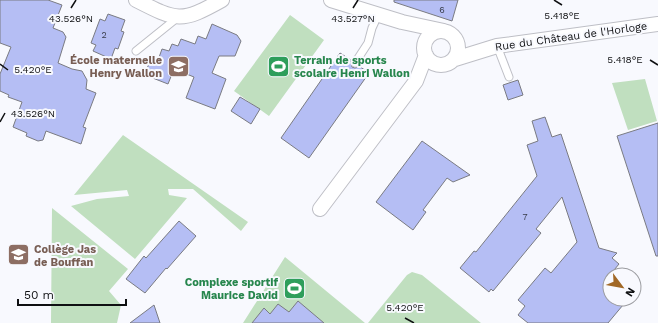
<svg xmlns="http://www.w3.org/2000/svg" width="658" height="323" viewBox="0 0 658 323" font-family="'Work Sans',sans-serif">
<rect width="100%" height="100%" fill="#f8f9fe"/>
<path fill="#c0dfbf" d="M290,15L324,40L269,116L234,91Z
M645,79L657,121L628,130L612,83Z
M123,135L248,222L241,231L193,189H168L169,195L187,198L135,259L71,206L97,199L129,196L127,190L74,195Z
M52,208L128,269L109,291L121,305L117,323H51Z
M285,257L365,323H243Z
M412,272L422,275L481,323H368L407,275Z"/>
<path fill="#b5bef4" stroke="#7a7b82" d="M0,0H48L62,5L53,28L63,32L66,37L58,63L72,69L82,71L87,80L86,89L96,93L83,127L86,128L81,144L46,131L43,140L38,141L26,136L27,133L13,127L22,102L8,97L9,95L0,91V74L11,47L0,43Z
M394,0H458L452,21L394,2Z
M108,14L125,20L121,31L124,32L118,49L115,48L111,59L93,51L96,45L91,43L100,19L105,21Z
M212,24L237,35L241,41L235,56H219L212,73L226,79L215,109L186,98L194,77L174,69L168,84L145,75L150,60L157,63L162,49L169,51L172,44L178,46L181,39L195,44L198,36L206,39Z
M340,53L351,60L352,67L355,68L359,66L369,73L309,158L281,138Z
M518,80L523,95L508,100L503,85Z
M240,97L260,109L251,124L231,111Z
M545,117L552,137L561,134L599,248L617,253L612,258L619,264L610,275V299H628L608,323H528L518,315L525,306L518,300L545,268L551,273L577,242L562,197L536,229L541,233L493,291L491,289L489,292L460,268L474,251L476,252L537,176L527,145L538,141L532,121Z
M658,123V256H656L617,136Z
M422,141L470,175L453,182L447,178L423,210L426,212L413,230L376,202Z
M179,221L196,236L167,269L166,268L145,293L126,279L144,256L146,258Z
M298,301L324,323H252L264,308L270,314L278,304L289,312Z
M154,305L160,323H130Z"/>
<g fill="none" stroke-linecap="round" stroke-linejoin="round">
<defs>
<path id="service" d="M497,46L509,77
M136,51L177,18
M355,63L368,43L372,28L378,15"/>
<path id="minor" d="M136,0C177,21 181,23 222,0
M331,0L402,22L444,31
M424 48a17 17 0 1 1 34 0a17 17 0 1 1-34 0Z
M455,59L497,46L658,24
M320,209L416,81L426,55"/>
</defs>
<use href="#service" stroke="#bebfc6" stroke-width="9"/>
<use href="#minor" stroke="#bebfc6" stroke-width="16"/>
<use href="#service" stroke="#fff" stroke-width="7"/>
<use href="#minor" stroke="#fff" stroke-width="14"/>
</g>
<path fill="none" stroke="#0f1012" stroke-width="1.5" d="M554,0L562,5M71,8L76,0M353,8L358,0M650,60L658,65M0,64L8,70M0,122L5,113M405,318L414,323"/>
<defs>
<symbol id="school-square" viewBox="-11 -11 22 22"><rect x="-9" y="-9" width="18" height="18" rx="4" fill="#8d6e63" stroke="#f8f9fe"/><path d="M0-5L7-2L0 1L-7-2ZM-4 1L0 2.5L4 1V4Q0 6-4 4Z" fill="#fff"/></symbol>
<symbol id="stadium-square" viewBox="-11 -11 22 22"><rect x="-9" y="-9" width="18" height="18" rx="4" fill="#2e9e5b" stroke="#f8f9fe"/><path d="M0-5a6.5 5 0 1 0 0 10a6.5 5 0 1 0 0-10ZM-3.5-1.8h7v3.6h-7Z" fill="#fff"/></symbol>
</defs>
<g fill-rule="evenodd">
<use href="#school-square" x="166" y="54" width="25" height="25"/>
<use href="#stadium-square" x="266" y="54" width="25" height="25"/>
<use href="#school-square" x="6" y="242" width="25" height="25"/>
<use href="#stadium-square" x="282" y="276" width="25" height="25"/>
</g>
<g text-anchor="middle" stroke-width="4" stroke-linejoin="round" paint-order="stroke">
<g font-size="9" fill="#383c4a">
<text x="442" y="13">6</text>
<text x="104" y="38">2</text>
<text x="525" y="220">7</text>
</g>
<g font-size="11" fill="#0f1012" stroke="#f8f9fe">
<text transform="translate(571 36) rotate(-8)" y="4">Rue du Château de l'Horloge</text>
</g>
<g font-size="11" font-weight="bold" fill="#785e54" stroke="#f8f9fe" text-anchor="end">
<text x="162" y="64">École maternelle<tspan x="162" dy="13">Henry Wallon</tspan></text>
<text x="34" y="253" text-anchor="start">Collège Jas<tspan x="34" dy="13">de Bouffan</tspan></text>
</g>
<g font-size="11" font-weight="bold" fill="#27864d" stroke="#f8f9fe" text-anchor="start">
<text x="294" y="64">Terrain de sports<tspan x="294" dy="13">scolaire Henri Wallon</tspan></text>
<text x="278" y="286" text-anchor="end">Complexe sportif<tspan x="278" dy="13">Maurice David</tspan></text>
</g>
</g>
<g font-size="10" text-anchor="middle" fill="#0f1012" stroke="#f8f9fe" stroke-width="4" stroke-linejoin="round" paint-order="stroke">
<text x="562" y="19">5.418°E</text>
<text x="71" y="22">43.526°N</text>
<text x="353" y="22">43.527°N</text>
<text x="625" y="63">5.418°E</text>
<text x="33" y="73">5.420°E</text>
<text x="33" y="117">43.526°N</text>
<text x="405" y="311">5.420°E</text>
</g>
<g transform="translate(622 287) rotate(122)"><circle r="19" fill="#f8f9fe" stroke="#9b9ca0"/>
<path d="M0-3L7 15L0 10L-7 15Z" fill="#a16826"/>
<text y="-6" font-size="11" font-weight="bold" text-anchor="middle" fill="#0f1012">N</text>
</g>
<path d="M18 299v6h108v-6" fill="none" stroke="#0f1012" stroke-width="2"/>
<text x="24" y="299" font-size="12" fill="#0f1012" stroke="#f8f9fe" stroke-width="3" paint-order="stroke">50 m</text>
</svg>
